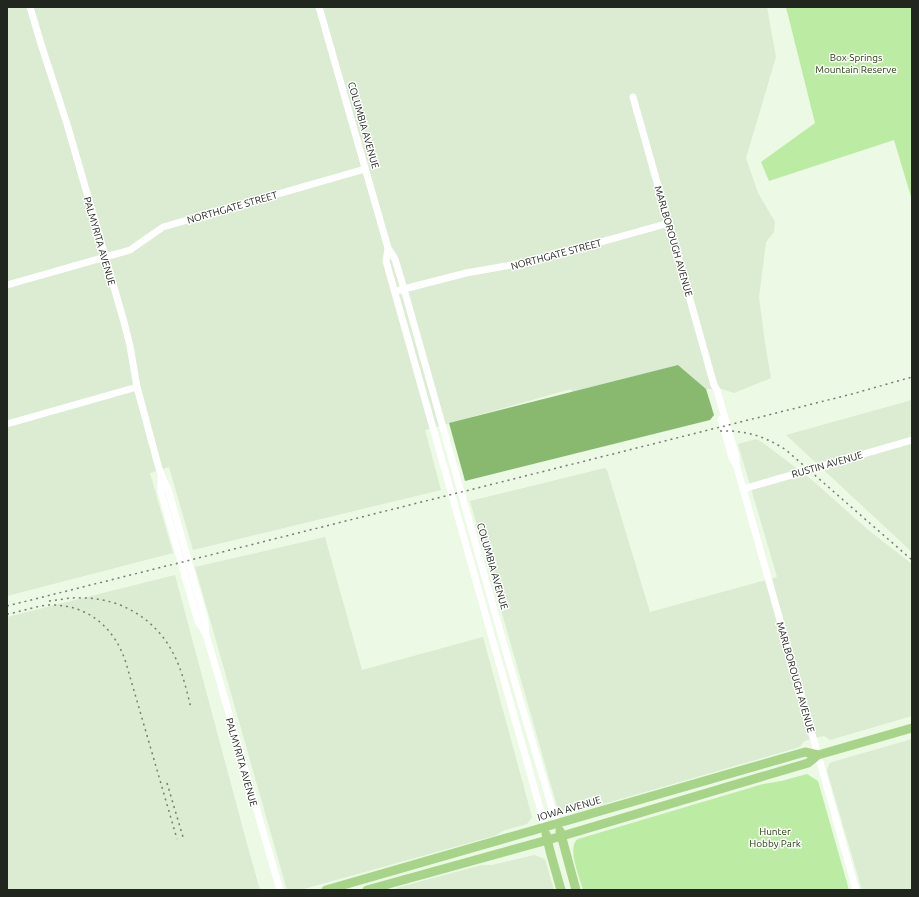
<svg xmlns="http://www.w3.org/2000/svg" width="919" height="897" viewBox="0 0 919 897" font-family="Ubuntu,sans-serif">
<rect width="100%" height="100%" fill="#ebf9e5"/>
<path fill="#dbecd2" d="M7,7H767L776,57L746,158L758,193L775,222L774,232L766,242L759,297L765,343L771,378L734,393L722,389H706L678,365L573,394L571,389L425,430L441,490L193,550L169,467L150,473L173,553L7,596Z
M912,400V552L786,435Z
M756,439L762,442L812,480L867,529L912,564V716L830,740L824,736L804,741L800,747L590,808H577L564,811L557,806L470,501L605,468L607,470L650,612L777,577L738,444Z
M325,537L362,670L483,637L532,817L527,824L505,830L494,836L300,890H287L195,567Z
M175,575L247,844L260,890H7V617Z
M912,739V890H862L827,771L828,767L829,764L832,762Z
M534,855L545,859L554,890H395L396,888L482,865H492Z"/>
<path fill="#bceca3" d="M786,7H912V200L894,140L769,181L761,162L815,123Z
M807,774L818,781L849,890H583C580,878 566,847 578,839L763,784L781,781Z"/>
<path fill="#89b96e" d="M678,365L706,389L714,415L710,420L465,481L449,423Z"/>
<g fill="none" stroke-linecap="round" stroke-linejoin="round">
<path stroke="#fff" stroke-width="7" d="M30,7L41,44L67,124L124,322L130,346L137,387L158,465L162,477L168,489L205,620L206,634L210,648L280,890
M319,7L388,248L395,259L404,289L504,645L553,812L557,822
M633,97L714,385L717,390L736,457V464L856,890
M388,248L386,261L545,826
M7,285L130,250L163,227L365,169
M400,290L466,273L529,262L669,223
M721,419L732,458L736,464
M7,424L137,387
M161,478V492L198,622L205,632
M743,489L912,440"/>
<path stroke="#a7d489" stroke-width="9" d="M560,831L576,890
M546,834L550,851L561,890
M326,890L805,752L818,755
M367,890L562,836L808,763L818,755L912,728"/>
<path stroke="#767f72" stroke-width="1.5" stroke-dasharray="2 4" stroke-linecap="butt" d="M720,431C744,430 765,436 786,450L912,560
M49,601C60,600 71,597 82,598C123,598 159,621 176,659C183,674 187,692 191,708
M7,606L852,394L912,377
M7,614C21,612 35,606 49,605C88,604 115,628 126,663L177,839
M167,783L183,837"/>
</g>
<g text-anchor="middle" stroke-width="3" stroke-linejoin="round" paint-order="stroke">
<g font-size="10" fill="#183701" stroke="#fff">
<text x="856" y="61">Box Springs<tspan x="856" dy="12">Mountain Reserve</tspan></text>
<text x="775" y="835">Hunter<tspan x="775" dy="12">Hobby Park</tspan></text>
</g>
<g font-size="10" fill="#21261f" stroke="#fff">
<text transform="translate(364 125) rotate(74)" y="4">COLUMBIA AVENUE</text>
<text transform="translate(232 207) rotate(-16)" y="4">NORTHGATE STREET</text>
<text transform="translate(100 241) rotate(74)" y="4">PALMYRITA AVENUE</text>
<text transform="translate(674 241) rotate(74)" y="4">MARLBOROUGH AVENUE</text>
<text transform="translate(556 254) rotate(-15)" y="4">NORTHGATE STREET</text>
<text transform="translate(827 464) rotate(-16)" y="4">RUSTIN AVENUE</text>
<text transform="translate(493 566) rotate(74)" y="4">COLUMBIA AVENUE</text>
<text transform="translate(796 677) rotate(74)" y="4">MARLBOROUGH AVENUE</text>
<text transform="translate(242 762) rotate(74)" y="4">PALMYRITA AVENUE</text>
<text transform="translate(569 808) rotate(-16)" y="4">IOWA AVENUE</text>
</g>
</g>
<rect width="919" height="897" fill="none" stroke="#21261f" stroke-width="16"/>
</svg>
